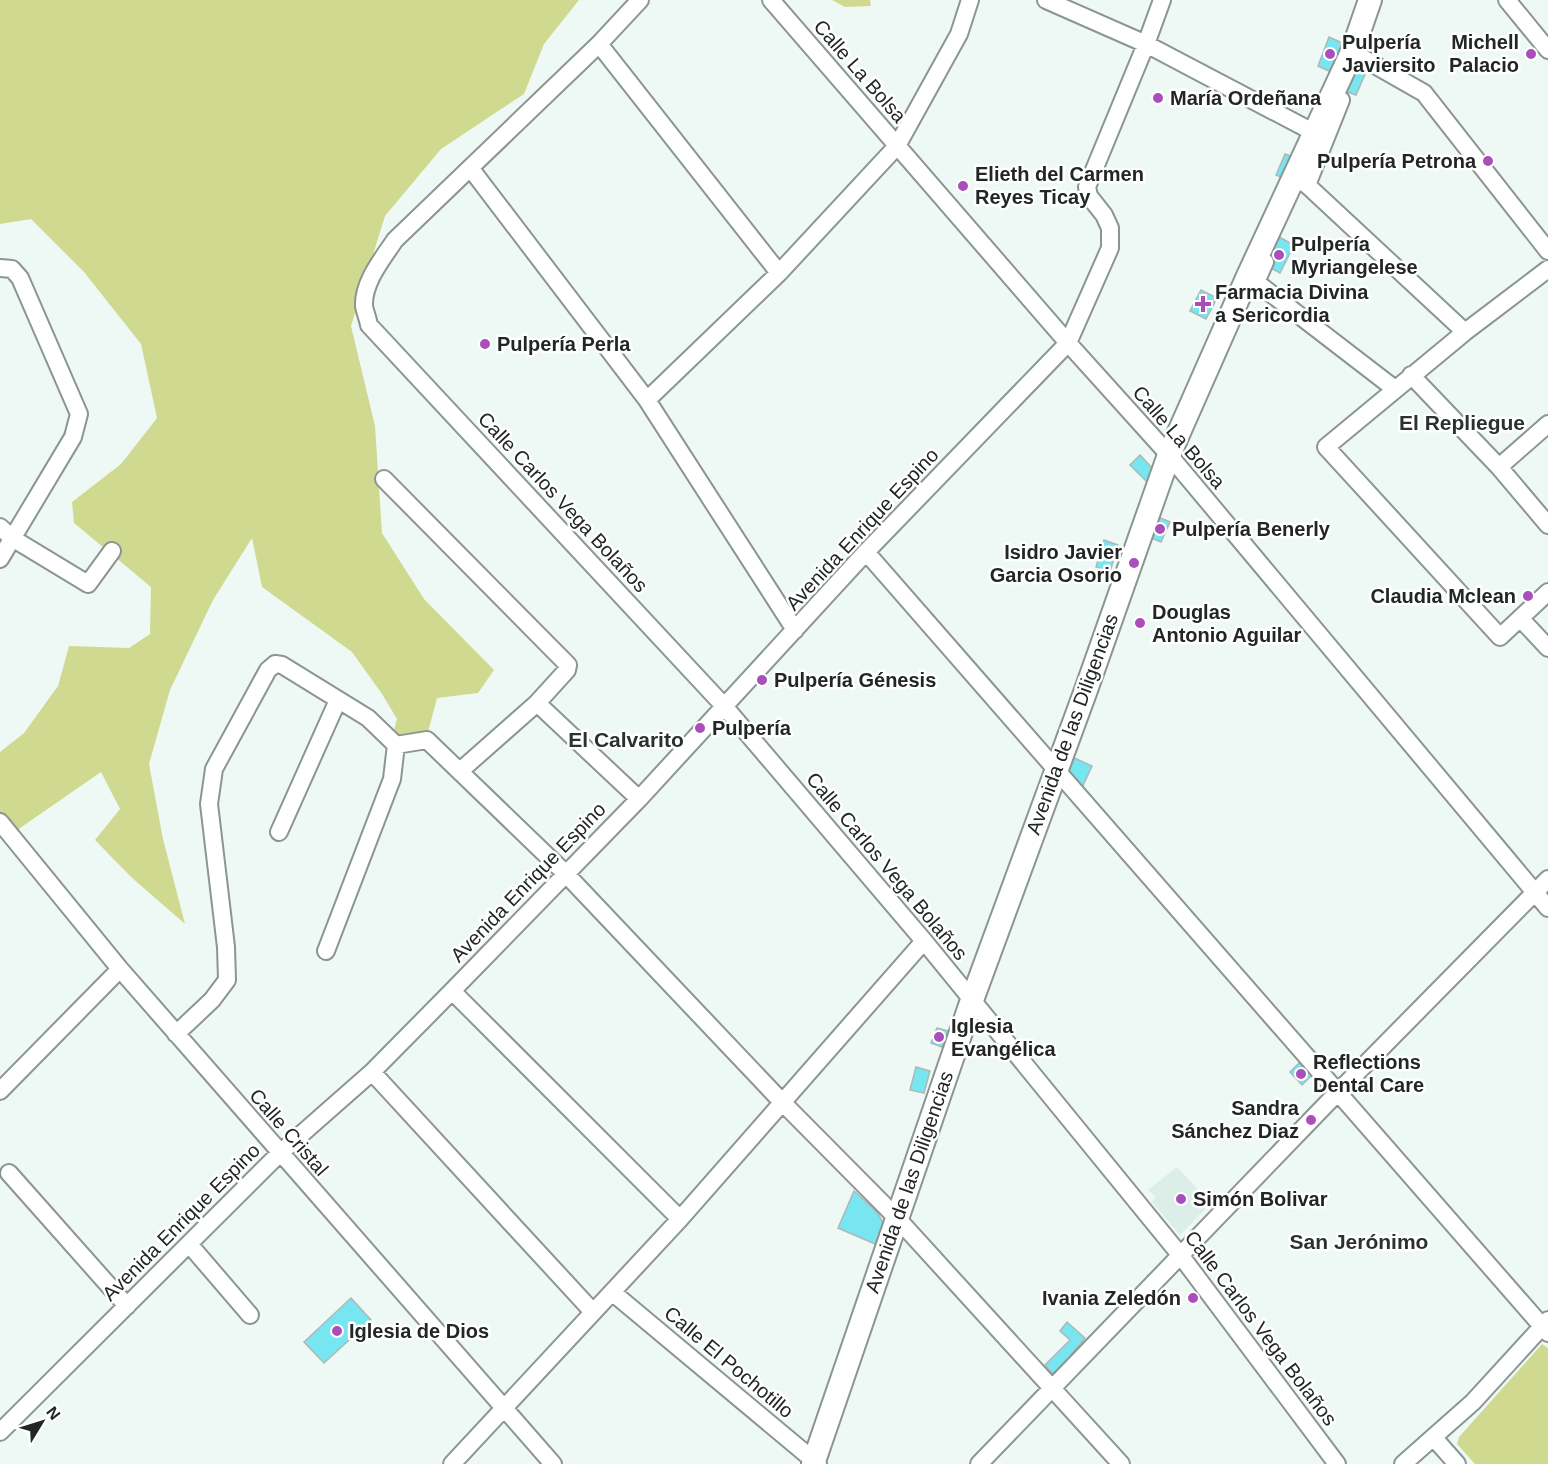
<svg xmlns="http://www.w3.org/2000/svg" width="1548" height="1464" viewBox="0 0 1548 1464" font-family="Arial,sans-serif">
<rect width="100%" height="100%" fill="#eef9f5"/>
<path fill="#dbefe8" d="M1177,1167L1211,1203L1180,1235L1152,1202L1156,1197L1148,1190Z"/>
<path fill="#cfda90" d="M0,0H579L544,44L524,94L441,149L385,216L351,326L375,426L382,533L424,599L494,670L478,693L437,698L427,736L392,737L397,719L382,694L352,652L262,587L252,538L213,600L170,690L149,764L163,839L185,924L131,877L95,840L120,809L101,772L10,835L0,822V752L24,733L58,686L69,646L129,648L150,634L151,587L74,523L72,502L121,464L157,418L141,344L84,272L31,219L0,224Z
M832,0H870L871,6L845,7Z
M1542,1344L1548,1348V1464H1475L1457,1444L1459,1437Z"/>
<path fill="#77e6f0" stroke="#adb8b9" stroke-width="1.5" d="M1329,37L1342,43L1331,72L1318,66Z
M1353,66L1366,72L1356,95L1342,90Z
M1285,154L1295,158L1286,179L1276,175Z
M1279,237L1294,245L1280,273L1265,265Z
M1201,290L1217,298L1206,319L1190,311Z
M1140,455L1152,468L1147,482L1130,465Z
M1158,517L1170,522L1161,542L1149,537Z
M1104,540L1118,545L1110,572L1096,567Z
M1072,757L1092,766L1080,792L1066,771Z
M937,1028L948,1031L942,1047L931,1043Z
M1300,1062L1312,1075L1302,1085L1290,1072Z
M916,1067L930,1071L924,1093L910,1090Z
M854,1191L877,1212L884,1224L875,1244L838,1228Z
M351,1298L371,1320L324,1363L304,1342Z
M1067,1322L1085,1338L1058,1371L1052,1373L1045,1365L1070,1340L1060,1331Z"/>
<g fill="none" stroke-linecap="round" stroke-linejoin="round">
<defs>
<path id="street" d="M640,0L599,44L395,240C383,258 363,282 364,306C365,312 368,319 369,325L724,706L924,941L1181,1256L1337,1464
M771,0L1068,343L1169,455L1548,908
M1046,0L1146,44L1315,133
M1507,0L1548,50
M599,44L779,273
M1352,52L1424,93L1548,251
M471,169L647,400L795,630
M1295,177L1307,185L1465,332
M1307,185L1341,100
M1265,262L1256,282L1395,389
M0,268L12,269L20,278L79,414L73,437L0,559
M1548,269L1465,332L1326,447L1500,637L1548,592
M1411,375L1499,467L1548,525
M647,400L779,273L897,146L959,34L970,0
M1499,467L1548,424
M384,479L568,665L567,670L537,703L460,771
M0,527L12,538L88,584L112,551
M866,552L1548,1333
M1520,618L1548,648
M537,703L639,799
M0,822L120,969L553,1464
M279,832L338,700
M326,951L392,779L396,745
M452,991L680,1219
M176,1034L212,1000L227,980L226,947L209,804L214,769L268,670L275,664L282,665L368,718L396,745L427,740L565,873L783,1103L896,1217L1121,1464
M372,1072L593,1312
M0,1091L120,969
M9,1173L127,1306
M189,1244L250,1315
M612,1292L818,1464
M0,1432L280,1153L372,1072L452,991L639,799L866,552L1068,343L1110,248V228L1104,215L1089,196L1087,187L1146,44L1162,0
M1434,1438L1457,1464
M452,1464L680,1219L924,941
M979,1464L1338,1092L1548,879
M1403,1464L1473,1402L1548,1320"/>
<path id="secondary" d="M813,1464L972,1000L1086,690L1169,455L1248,276L1352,52L1370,0"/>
</defs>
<use href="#street" stroke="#8b9592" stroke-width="20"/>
<use href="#secondary" stroke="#8b9592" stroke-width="26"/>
<use href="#street" stroke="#fff" stroke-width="16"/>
<use href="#secondary" stroke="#fff" stroke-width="22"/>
</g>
<g fill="#a94eba" stroke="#fff" stroke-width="2">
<circle cx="1330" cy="54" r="6"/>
<circle cx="1531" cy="54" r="6"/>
<circle cx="1158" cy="98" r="6"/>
<circle cx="1488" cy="161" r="6"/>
<circle cx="963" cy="186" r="6"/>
<circle cx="1279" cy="255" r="6"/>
<path d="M1200 295h6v6h6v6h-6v6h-6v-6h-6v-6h6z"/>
<circle cx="485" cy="344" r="6"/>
<circle cx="1160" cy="529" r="6"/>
<circle cx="1134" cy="563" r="6"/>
<circle cx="1528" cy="596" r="6"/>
<circle cx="1140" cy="623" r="6"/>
<circle cx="762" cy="680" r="6"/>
<circle cx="700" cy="728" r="6"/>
<circle cx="939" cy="1037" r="6"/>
<circle cx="1301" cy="1074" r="6"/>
<circle cx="1311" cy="1120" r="6"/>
<circle cx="1181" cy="1199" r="6"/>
<circle cx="1193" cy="1298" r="6"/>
<circle cx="337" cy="1331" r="6"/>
</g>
<g text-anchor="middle" stroke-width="5" stroke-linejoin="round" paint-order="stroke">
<g font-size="20" font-weight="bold" fill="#222624" stroke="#fff" text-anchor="start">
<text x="1342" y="49">Pulpería<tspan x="1342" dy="23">Javiersito</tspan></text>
<text x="1519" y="49" text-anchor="end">Michell<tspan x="1519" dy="23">Palacio</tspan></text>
<text x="1170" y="105">María Ordeñana</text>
<text x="1476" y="168" text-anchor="end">Pulpería Petrona</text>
<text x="975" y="181">Elieth del Carmen<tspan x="975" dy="23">Reyes Ticay</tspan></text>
<text x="1291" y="251">Pulpería<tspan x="1291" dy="23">Myriangelese</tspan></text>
<text x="1215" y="299">Farmacia Divina<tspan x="1215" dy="23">a Sericordia</tspan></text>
<text x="497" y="351">Pulpería Perla</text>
<text x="1172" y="536">Pulpería Benerly</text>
<text x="1122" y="559" text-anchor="end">Isidro Javier<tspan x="1122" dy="23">Garcia Osorio</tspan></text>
<text x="1516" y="603" text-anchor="end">Claudia Mclean</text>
<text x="1152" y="619">Douglas<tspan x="1152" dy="23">Antonio Aguilar</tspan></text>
<text x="774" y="687">Pulpería Génesis</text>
<text x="712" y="735">Pulpería</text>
<text x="951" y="1033">Iglesia<tspan x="951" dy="23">Evangélica</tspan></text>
<text x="1313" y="1069">Reflections<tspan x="1313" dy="23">Dental Care</tspan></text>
<text x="1299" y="1115" text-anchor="end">Sandra<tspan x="1299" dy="23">Sánchez Diaz</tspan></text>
<text x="1193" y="1206">Simón Bolivar</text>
<text x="1181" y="1305" text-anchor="end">Ivania Zeledón</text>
<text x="349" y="1338">Iglesia de Dios</text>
</g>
<g font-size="20" fill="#222624" stroke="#fff">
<text transform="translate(860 71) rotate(49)" y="7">Calle La Bolsa</text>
<text transform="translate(1179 437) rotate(49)" y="7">Calle La Bolsa</text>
<text transform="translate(563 502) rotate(47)" y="7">Calle Carlos Vega Bolaños</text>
<text transform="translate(862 529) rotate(-47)" y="7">Avenida Enrique Espino</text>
<text transform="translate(1072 724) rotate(-70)" y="7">Avenida de las Diligencias</text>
<text transform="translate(887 866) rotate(50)" y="7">Calle Carlos Vega Bolaños</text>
<text transform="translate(528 882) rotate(-46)" y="7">Avenida Enrique Espino</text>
<text transform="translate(289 1132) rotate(49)" y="7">Calle Cristal</text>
<text transform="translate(909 1182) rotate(-71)" y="7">Avenida de las Diligencias</text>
<text transform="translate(181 1222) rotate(-45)" y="7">Avenida Enrique Espino</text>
<text transform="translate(1261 1328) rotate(53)" y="7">Calle Carlos Vega Bolaños</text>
<text transform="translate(729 1362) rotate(40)" y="7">Calle El Pochotillo</text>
</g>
<g font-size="21" font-weight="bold" fill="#29322f" stroke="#fff">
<text x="1462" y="430">El Repliegue</text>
<text x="626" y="747">El Calvarito</text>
<text x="1359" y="1249">San Jerónimo</text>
</g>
</g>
<g transform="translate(42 1422) rotate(52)" stroke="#ffffff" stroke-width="4.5" paint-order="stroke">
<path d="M0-4.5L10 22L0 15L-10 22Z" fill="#222624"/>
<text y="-9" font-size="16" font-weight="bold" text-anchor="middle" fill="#222624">N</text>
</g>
</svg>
